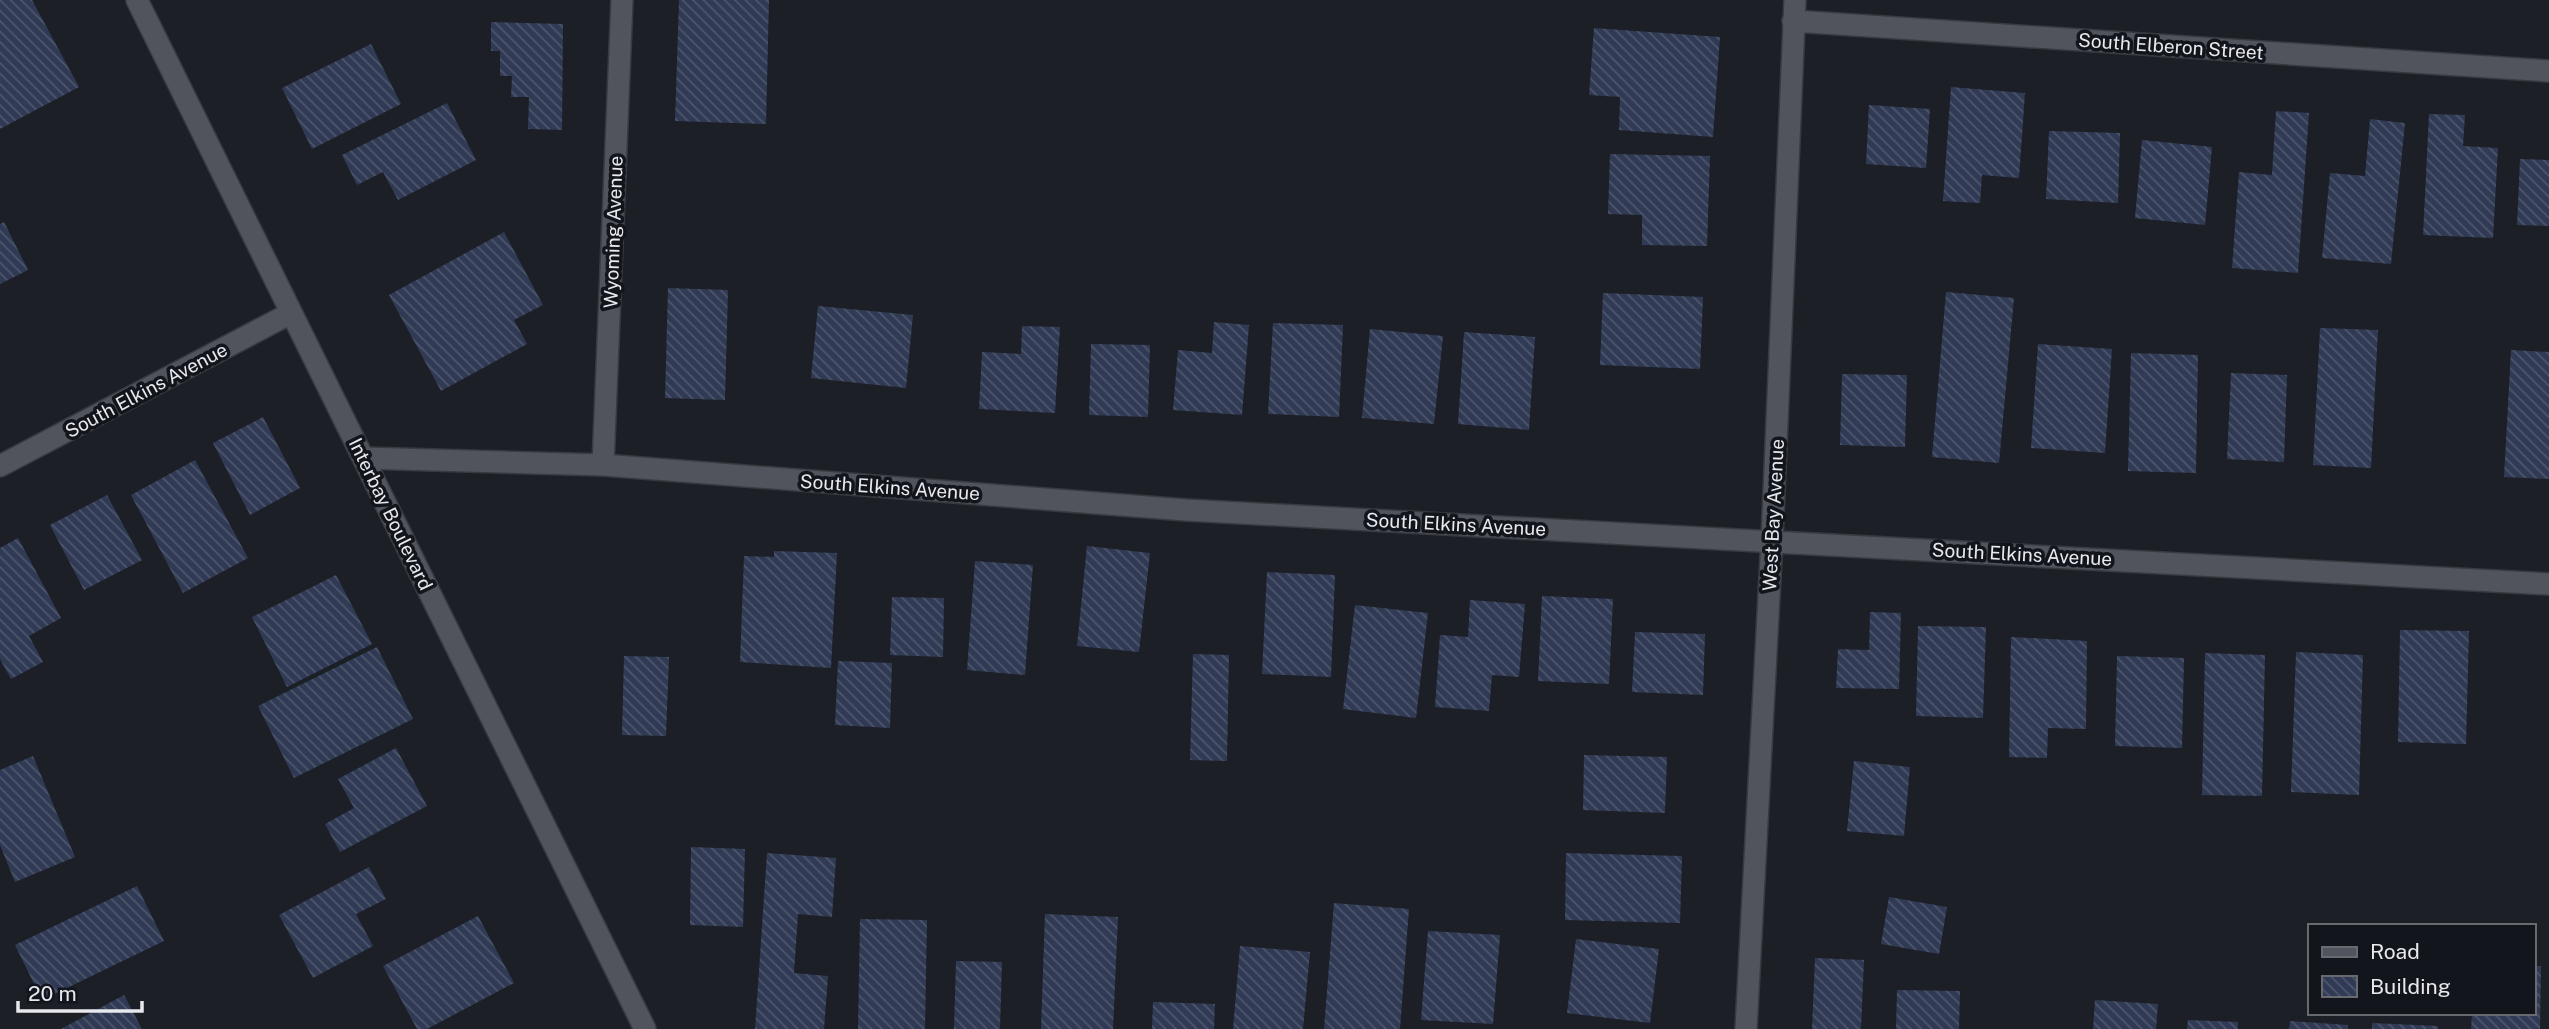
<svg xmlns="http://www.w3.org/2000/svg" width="2549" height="1029" viewBox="0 0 2549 1029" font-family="'Public Sans',sans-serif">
<defs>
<pattern id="building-back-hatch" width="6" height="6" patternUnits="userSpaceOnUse" patternTransform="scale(1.75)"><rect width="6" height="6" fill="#303a54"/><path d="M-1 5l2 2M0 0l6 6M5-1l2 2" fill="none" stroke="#4e566d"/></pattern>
</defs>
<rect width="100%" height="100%" fill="#1c1f26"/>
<path fill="url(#building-back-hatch)" d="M0,0H32L79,87L0,129Z
M679,0H769L766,124L675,121Z
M491,22L563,24L562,130L528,129L529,97H511L512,76H500V51H491Z
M1594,28L1720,37L1713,137L1619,130L1620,97L1589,95Z
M371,44L401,104L312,149L282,88Z
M1951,87L2025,93L2019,178L1982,175L1980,203L1943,201Z
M447,103L476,160L398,200L383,172L357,185L342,155Z
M1869,105L1930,109L1926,168L1866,164Z
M2276,111L2309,113L2298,273L2232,268L2239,172L2272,175Z
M2429,114L2465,115L2463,146L2498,148L2493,238L2423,235Z
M2370,119L2405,123L2391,264L2322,258L2330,173L2365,176Z
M2049,131L2120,133L2118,203L2046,199Z
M2142,140L2212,147L2205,225L2135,218Z
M1610,154L1710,156L1707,246L1642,245V215L1608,214Z
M2520,159L2549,160V226L2517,225Z
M4,222L28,270L0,284V224Z
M504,232L543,305L514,320L527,344L441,391L389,295Z
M668,288L728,290L725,400L665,398Z
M1946,292L2014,298L1999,463L1932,457Z
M1603,293L1703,297L1700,369L1600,365Z
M818,306L913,315L906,388L811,378Z
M1214,322L1249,325L1242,415L1173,410L1178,350L1212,353Z
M1273,323L1343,325L1339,417L1268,414Z
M1022,326L1060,327L1055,413L979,409L982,352L1021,354Z
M2320,328L2378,330L2371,468L2313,465Z
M1370,329L1443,336L1434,424L1362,418Z
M1464,332L1535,337L1529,430L1458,424Z
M1091,344L1150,345L1148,417L1089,415Z
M2038,344L2112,349L2105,453L2031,448Z
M2511,350L2549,352V479L2504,477Z
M2131,353L2198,355L2196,473L2128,471Z
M2231,373L2287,375L2284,462L2227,459Z
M1842,374L1907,375L1905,447L1840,445Z
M263,417L300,488L250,515L213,443Z
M195,460L248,558L183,593L131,495Z
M107,495L142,560L84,590L50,525Z
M18,538L61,618L29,636L43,662L11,679L0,659V548Z
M1087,546L1150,553L1139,652L1077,646Z
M774,551L837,553L831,668L740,662L744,556L774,557Z
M975,561L1033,565L1025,675L967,670Z
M1267,572L1335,575L1331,677L1262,674Z
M336,575L372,644L287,687L252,617Z
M1542,596L1613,599L1609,684L1538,681Z
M892,597L944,598L943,657L890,655Z
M1470,600L1525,604L1519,677L1492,675L1489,711L1435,707L1440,635L1468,637Z
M1355,605L1428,613L1416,718L1343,709Z
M1870,612L1901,613L1899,689L1836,688L1838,649L1869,650Z
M1918,626L1986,627L1983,718L1916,716Z
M2400,630L2469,631L2466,744L2398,742Z
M1635,632L1705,634L1703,695L1632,692Z
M2011,637L2087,641L2086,729L2048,728L2047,758L2009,757Z
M377,647L413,719L294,778L258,706Z
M2296,652L2363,655L2359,795L2291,792Z
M2205,653L2265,655L2262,796L2202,795Z
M1193,654L1229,655L1227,761L1190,760Z
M624,656L669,657L666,736L622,735Z
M2117,656L2184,658L2182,748L2115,746Z
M838,661L892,663L890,728L835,725Z
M396,748L427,806L340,852L325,824L354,808L338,779Z
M1584,755L1667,757L1665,813L1583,810Z
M33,756L75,857L15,882L0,845V770Z
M1854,761L1910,767L1904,836L1847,831Z
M691,847L745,849L743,927L690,925Z
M767,853L836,858L832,917L798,914L794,973L828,976L824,1029H755Z
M1566,853L1682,856L1680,923L1565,920Z
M369,867L386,899L356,914L373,946L313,978L279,915Z
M137,886L164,941L42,1000L15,945Z
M1889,897L1947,907L1939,954L1881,944Z
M1334,903L1409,909L1400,1029H1324Z
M1045,914L1118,917L1113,1029H1041Z
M478,916L514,983L427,1029H417L383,966Z
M860,919L927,920L925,1029H858Z
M1428,931L1500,935L1493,1024L1421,1020Z
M1576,939L1659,949L1650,1023L1567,1013Z
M1240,946L1310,952L1303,1029H1233Z
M1815,958L1864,960L1861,1029H1812Z
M956,961L1002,962L1000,1029H954Z
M2533,966H2541L2540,1029H2471L2472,1013H2533Z
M1897,990L1960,991L1959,1029H1896Z
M124,995L142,1029H61Z
M2095,1000L2158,1004L2156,1029H2093Z
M1153,1002L1215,1004L1214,1029H1152Z
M2188,1020L2238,1022V1029H2187Z
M2290,1021L2348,1025V1029H2289Z
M2372,1023L2438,1026V1029H2372Z"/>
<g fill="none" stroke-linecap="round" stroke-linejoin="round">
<defs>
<path id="minor" d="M1793,21L2549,71
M364,458L603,465L1186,510L2549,584
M603,465L622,0
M0,466L291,313
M1746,1029L1772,539L1795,0"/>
<path id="tertiary" d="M137,0L645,1029"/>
</defs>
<use href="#minor" stroke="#383a40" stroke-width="24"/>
<use href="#tertiary" stroke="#383a40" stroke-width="24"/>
<use href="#minor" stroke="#51545c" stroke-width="21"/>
<use href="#tertiary" stroke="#51545c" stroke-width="21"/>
</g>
<g text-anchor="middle" stroke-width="7" stroke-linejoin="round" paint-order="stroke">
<g font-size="19" fill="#e7e9ee" stroke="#13151c">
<text transform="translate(2171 46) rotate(4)" y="7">South Elberon Street</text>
<text transform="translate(613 232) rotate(-88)" y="7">Wyoming Avenue</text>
<text transform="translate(146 390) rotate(-28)" y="7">South Elkins Avenue</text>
<text transform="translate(890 487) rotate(4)" y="7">South Elkins Avenue</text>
<text transform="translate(391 514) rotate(64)" y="7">Interbay Boulevard</text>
<text transform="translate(1773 515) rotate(-87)" y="7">West Bay Avenue</text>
<text transform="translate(1456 524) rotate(3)" y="7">South Elkins Avenue</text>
<text transform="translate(2022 554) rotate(3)" y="7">South Elkins Avenue</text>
</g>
</g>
<rect x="2308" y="924" width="228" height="91" fill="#13151c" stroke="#686a70" stroke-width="2"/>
<rect x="2322" y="947" width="35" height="10" fill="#51545c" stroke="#686a70" stroke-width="2"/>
<text x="2370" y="959" font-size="21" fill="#e7e9ee">Road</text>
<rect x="2322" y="976" width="35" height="21" fill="url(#building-back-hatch)" stroke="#686a70" stroke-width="2"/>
<text x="2370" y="994" font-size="21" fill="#e7e9ee">Building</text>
<path d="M18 1001v10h124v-10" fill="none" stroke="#e7e9ee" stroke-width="3.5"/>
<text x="28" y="1001" font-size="21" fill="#e7e9ee" stroke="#13151c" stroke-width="5" paint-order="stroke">20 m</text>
</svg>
